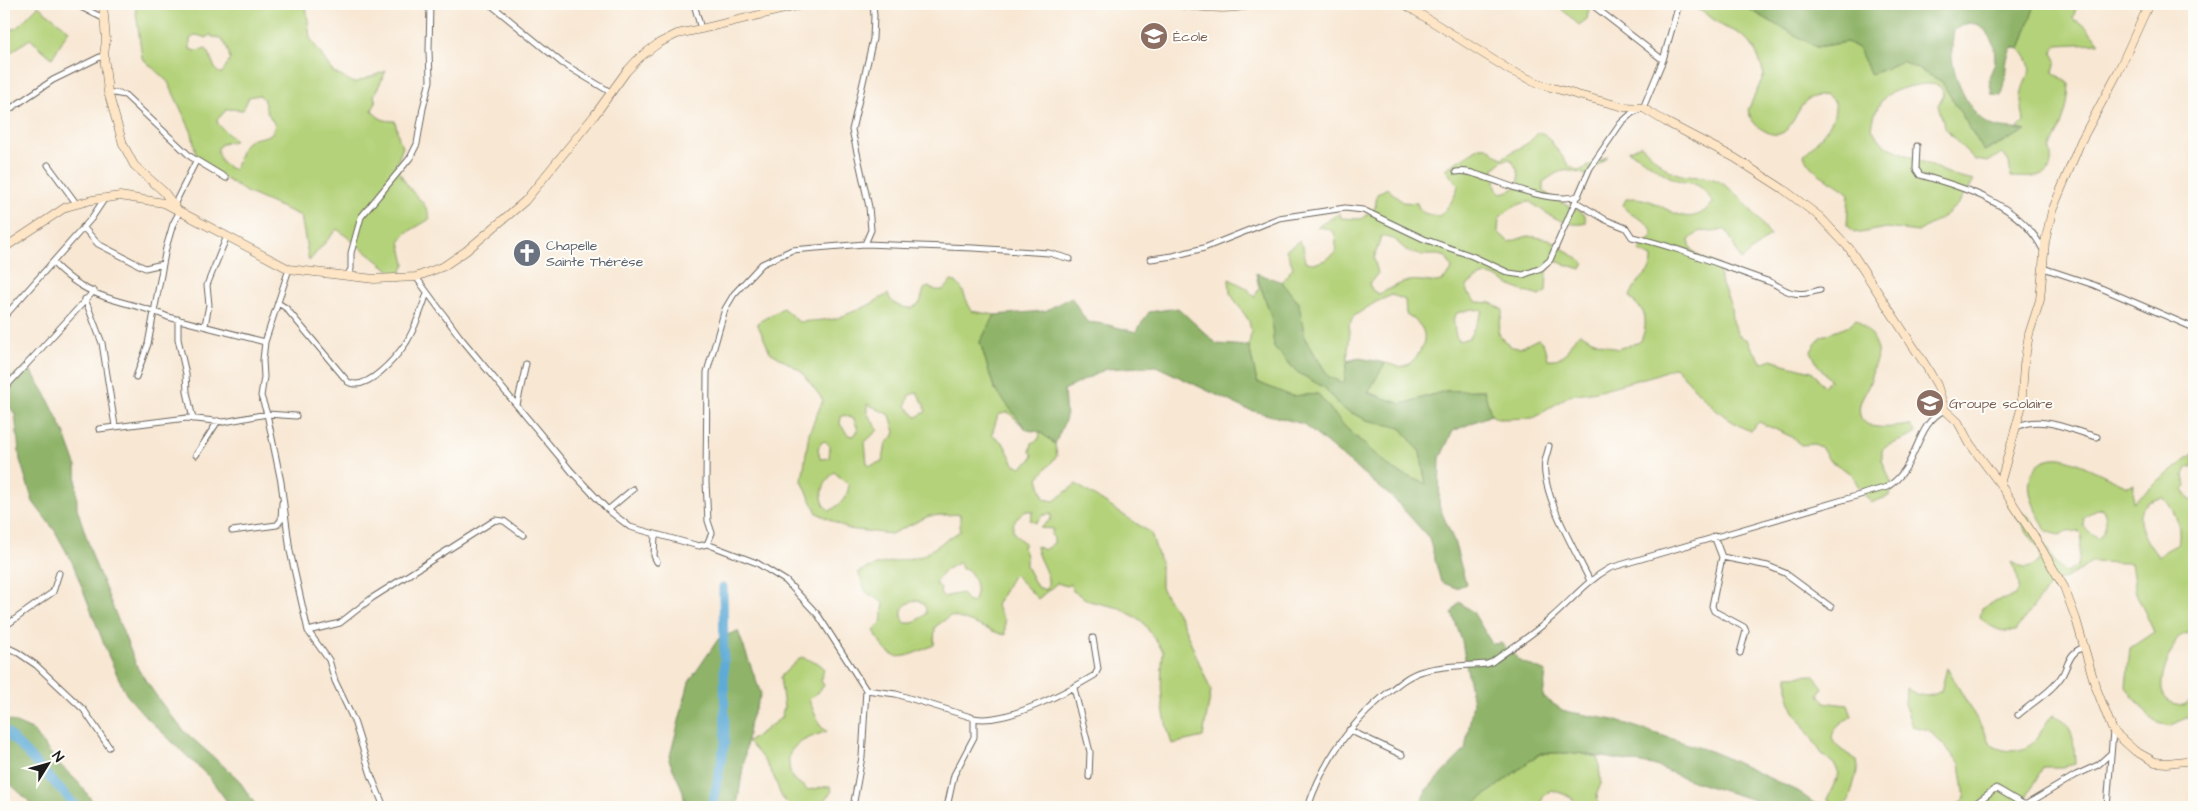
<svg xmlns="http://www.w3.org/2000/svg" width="2198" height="811" viewBox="0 0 2198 811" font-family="'Architects Daughter',sans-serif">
<rect width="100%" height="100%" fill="#fdfcf7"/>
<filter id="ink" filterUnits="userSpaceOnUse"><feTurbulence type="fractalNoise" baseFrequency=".02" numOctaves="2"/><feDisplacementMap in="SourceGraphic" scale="10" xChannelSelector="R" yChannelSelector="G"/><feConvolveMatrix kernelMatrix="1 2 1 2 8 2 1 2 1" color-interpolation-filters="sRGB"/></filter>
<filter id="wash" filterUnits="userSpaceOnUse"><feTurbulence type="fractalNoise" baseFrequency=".0096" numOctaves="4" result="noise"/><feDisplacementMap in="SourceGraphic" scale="20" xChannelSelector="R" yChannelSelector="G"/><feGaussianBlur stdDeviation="1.12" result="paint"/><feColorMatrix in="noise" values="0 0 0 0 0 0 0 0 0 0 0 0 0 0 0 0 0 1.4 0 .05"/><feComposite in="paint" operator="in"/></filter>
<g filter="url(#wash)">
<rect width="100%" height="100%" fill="#f8e7d3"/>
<path fill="#b4d279" stroke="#68774a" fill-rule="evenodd" d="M135,4H306L310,38L333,72L354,83L386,71L374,96L376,102L372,110C378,119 384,121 395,121L399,139L403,147L396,165C400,172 403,180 408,186C417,198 427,203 430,219L406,233L400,241L405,264L401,273L402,280L337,229L309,261L301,216L246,192L197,160L192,133L168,82L142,58ZM211,34L212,37C225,37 228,49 230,59L222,73H219C211,66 213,56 206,49L196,51L190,49V39L196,35L207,38ZM259,95L263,98L267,112L275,125L272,133C265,139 254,136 246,143C239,150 240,161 234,169C224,169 211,150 222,144C226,142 231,142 235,141L218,124L217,120L227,109L243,110L249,97Z
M1556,4H1590L1587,19L1579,25Z
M1657,4H1740L1816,47L1847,42L1859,49L1871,75L1902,61L1941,81L1984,151L2025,131L2018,128L2024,122C2023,114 2021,105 2021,98C2023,73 2040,75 2020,49L2035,4H2077L2073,19L2085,25L2099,43L2056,45L2052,53L2056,60L2053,72L2069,84C2068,111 2062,125 2050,149C2057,180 2035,178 2011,177L2009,162L2002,153L1988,162L1975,160L1954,139L1945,128L1938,105L1944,94C1943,92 1942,89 1940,87C1932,79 1892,89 1885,97C1877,105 1873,118 1872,129L1884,145L1957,177L1974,181L1958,204L1946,215L1918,232L1887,228L1860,233L1854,232L1847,225L1849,194C1833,179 1814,177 1804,156C1817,139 1840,122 1834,100L1826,95C1820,96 1812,96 1807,100C1793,112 1790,145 1765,131C1755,126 1751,120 1748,110L1764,75C1759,58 1755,43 1738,33C1733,30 1726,29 1721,25C1711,18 1703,10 1691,7C1679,5 1668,12 1657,4Z
M38,6L69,30L52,58L30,39L4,57V31L17,28Z
M1538,133H1543L1547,136L1570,167L1579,171L1608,156L1586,175C1563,168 1562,169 1543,182V190C1554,202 1572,205 1585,215L1586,223C1566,229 1545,212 1530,202C1517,203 1509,210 1499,218L1498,232L1509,242L1528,236L1549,239L1584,263L1581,269L1555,261L1547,272L1546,292L1540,296C1534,294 1527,293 1520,290C1497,281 1491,264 1467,286V293L1477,302L1491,303L1503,310L1498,331L1501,338L1512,347L1520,348L1538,339L1543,343L1548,359C1571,361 1565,344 1580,333L1592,340L1617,349L1640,342C1645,334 1648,317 1641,309C1637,304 1633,302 1630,296C1632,293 1633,288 1636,285C1643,275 1653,272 1652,257L1640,252L1642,246L1652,237C1654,218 1630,220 1623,205L1626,199C1661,191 1682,239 1713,203C1697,175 1689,188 1668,176C1654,168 1643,157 1628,151L1641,145C1652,155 1664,170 1678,174C1690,178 1704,175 1716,180C1737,190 1757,216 1770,236L1741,260L1727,231L1723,229L1714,232L1700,231L1689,240C1691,256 1705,259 1719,265L1720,280L1731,306L1732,321L1738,335L1747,340L1762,363L1772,359L1784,364L1812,371L1824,386L1830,380L1817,364L1811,351L1820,337L1847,327L1856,319C1864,326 1876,338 1878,350C1879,357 1875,361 1873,368C1872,372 1873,376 1871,379C1869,388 1862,395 1860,404C1854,435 1893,427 1910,425L1916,433C1905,441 1892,441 1882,450V460L1894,489L1889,496L1871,503L1858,486L1852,474L1829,460L1821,447L1814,444L1801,445L1790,436L1759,422L1750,431C1719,418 1697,390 1675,367L1655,375L1596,391L1570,395L1534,418L1498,419L1491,415L1484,390L1445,391L1401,404L1368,392L1385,363C1391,364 1399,368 1404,366C1415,363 1426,345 1424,334C1423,326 1413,318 1406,314L1405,300L1392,295L1376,302L1354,316L1349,325L1350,332L1347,361L1359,358L1347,362L1344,384L1329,377L1305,338L1299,305L1282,282L1293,267L1286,250L1299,241L1303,246L1305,261C1316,266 1325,261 1335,253C1337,234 1337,229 1317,227L1340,213L1341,218L1361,219L1375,208L1377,194L1387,188L1402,202L1417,203C1420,215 1428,214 1439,216C1448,208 1456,197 1458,185L1445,169L1480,147C1492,145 1492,154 1502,158L1528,143ZM1510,159C1523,174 1524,189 1501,193L1496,188L1494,168L1504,160ZM1381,236L1394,239L1406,250L1419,255H1439L1446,257L1452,269C1441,291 1426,278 1409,281C1399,283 1388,290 1379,294L1373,291L1369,284L1378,273L1374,259ZM1472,309L1483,311L1469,338L1459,341C1453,334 1456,327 1453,320L1457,313Z
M1256,273L1271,316L1274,347L1297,372L1325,388L1341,408L1367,420L1401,428L1420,452L1426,484L1393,470L1345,427L1318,394L1291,396L1257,382L1249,346L1251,332L1249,321L1230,293L1229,279L1247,288L1254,297L1259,289Z
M951,281L956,282L962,289L971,311L995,315L980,342L994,388L1027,430L1008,412L998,415L992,434L1004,444L1014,464L1021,467L1031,460L1033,454L1030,452L1032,443L1039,439L1040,432L1055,444L1057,456L1038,478L1044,499L1054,501L1076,484L1151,533L1161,565V588L1181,619L1211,691L1203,737L1172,744C1160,706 1160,690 1163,651L1142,621L1120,608L1089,601L1073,591L1070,584L1067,586L1057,583L1038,599L1014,574L996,605L1005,621V635C986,630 970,620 950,616L935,627L934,645C902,658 891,668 874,630L881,623L884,603L866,592L858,572L876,565L922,556L960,531V514L929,516L891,534L848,529L817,513L802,481L809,433L823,400L801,371L770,352L757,323L783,308L799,322L835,319L867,306L888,294C891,305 902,308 912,308L920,303L924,289L928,287C939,292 944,292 951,281ZM917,393L924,404L926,412L916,417L906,406L909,395ZM867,404L890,415L895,432L893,437L886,443L883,461L870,466L867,463L865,442L878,430L867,413ZM844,415L854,419L858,430L854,436L848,435L840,424L841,417ZM825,441L830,446L829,458L820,459L818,448L822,442ZM834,472L849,485C847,499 841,503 830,511C815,499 824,482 834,472ZM1024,511H1033L1030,520L1036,523L1043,515L1051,514V519L1040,528L1053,529L1051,535L1054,538V543L1044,550L1036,546C1037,560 1054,578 1046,590L1037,587L1026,566V556L1023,547L1025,543C1008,532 1010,524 1024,511ZM960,562L962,569H967C976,578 979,592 973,602H968L962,593L943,597L940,593L941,588L935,583L945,570ZM918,600C924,603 927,608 926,614L913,623H905C897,609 905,603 918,600Z
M2194,453V466L2187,468L2184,475L2186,487L2183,490L2190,500L2194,501V633C2188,633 2184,633 2180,637C2174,642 2172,651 2169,658C2161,677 2153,704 2184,705L2194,697V714L2170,726L2151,719L2126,687L2130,648L2154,632L2136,593L2131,563L2091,562L2081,570L2049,586L2015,631C2000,633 1990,627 1980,617L1982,608C2008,592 2032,605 2011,562C2026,570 2026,570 2040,561V550L2006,502L2009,501L2017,510L2029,517L2054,561L2066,573L2078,566L2082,535L2078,531L2067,532L2059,535L2046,531C2037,511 2020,487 2036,467C2041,460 2051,457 2060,458C2071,458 2115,481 2128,486L2134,484L2133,502ZM2164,498C2175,512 2182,526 2178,544L2165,551L2159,557C2142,538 2124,502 2164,498ZM2102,508C2109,520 2106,529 2098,539L2083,526L2084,517L2095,510Z
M801,657L818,663L824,668L821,680L824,686L809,700L820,726L827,731C815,736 791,742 789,757C788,763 790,771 791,777L808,790L830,786L832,791C819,808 811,807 791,807C777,794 781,793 774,777C767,763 758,752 748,742L781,718L784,707L780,677Z
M1947,668L1992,745C2005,754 2027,753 2037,738C2043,730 2045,722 2053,715C2075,723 2074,743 2075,764L2063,767H2043L2031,788L2022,807L2013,805L1954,807L1965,798L1960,763L1929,730L1912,726L1905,706L1906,688C1918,696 1928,699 1941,691Z
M1813,675L1823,687L1819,695L1824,702L1848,705L1852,716C1820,736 1831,744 1857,760L1858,768L1849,801C1840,806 1835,805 1827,799L1839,774L1835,765L1822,754L1793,710L1788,693V676Z
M1540,753H1577L1598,757L1601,784L1597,793L1598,807H1582L1569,796L1552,790L1544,795L1539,807H1470Z"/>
<path fill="#8fb469" stroke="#566842" d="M1740,4H2027L2034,8L2020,49L2012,47C2002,61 2009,80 2001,96L1992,95L1989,78L1995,62L1994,45L1985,30L1977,24L1968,23L1954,30C1953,38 1951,48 1952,57C1954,78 1967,109 1985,122C1996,131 2014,127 2026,131L1984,151L1941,81L1902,61L1871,75L1859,49L1847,42L1816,47Z
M1256,273L1282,282L1299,304L1305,339L1329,377L1344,383L1347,362L1359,358L1385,363L1368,393L1402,404L1445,391L1484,390L1491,415L1453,431L1440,458L1439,506L1454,541L1466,584L1456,588L1441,582L1429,538L1394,499L1303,424L1246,409L1156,366L1106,369L1064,390L1066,418L1055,444L1040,432L1027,430L994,388L980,342L995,315L1045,311L1071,297L1087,322L1104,324L1136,332L1149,312L1178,308L1217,344L1249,346L1257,382L1291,396L1318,394L1345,427L1393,470L1426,484L1420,452L1401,428L1367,420L1341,408L1325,388L1297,372L1274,347L1271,316Z
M28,366L45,393L64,432L76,465L77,508L94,561L138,669L162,704L184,731L238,779L257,807H229V804L209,777L145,716L126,694L109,657L73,564L55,531L33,502L20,460L15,414L4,399V382Z
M1459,602L1473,612L1492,644L1501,643L1522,662L1546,672L1543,697L1564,711L1614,720L1716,753L1797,791L1820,807H1760L1754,800L1692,781L1653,765L1577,753H1540L1470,807H1419L1426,790L1465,750L1473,703L1462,641L1452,613Z
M738,631L761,694L750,721L737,807H685L683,791L669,760L689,682L719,638Z
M4,718L32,730L57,762L79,783L97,807H35L4,778Z"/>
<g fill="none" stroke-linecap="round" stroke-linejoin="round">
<path stroke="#5fabd7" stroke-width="9" d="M4,729L77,807
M712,807L725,742L723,587"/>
</g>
</g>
<g filter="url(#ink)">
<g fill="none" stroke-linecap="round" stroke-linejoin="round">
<defs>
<path id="street" d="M75,4L103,18
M490,4L562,63L612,93
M694,4L701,29
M1591,4L1663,60
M108,92L125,95L191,157L226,178
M4,113L53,80L104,55
M1917,146L1916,169L1920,175C1965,188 2021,204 2043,250
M48,165L76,203
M1456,172C1470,170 1479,176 1493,180C1517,189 1554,203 1579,196
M1576,202L1606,220L1626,228L1632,237C1679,247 1724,267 1770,282C1778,285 1785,292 1794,293C1803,295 1812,292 1820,290
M174,205L196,161
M83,227L98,244L145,268L163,264
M865,244L871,230L869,207L852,130L873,39L874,16L873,4
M1151,259L1173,256L1204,248L1279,218L1345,208L1363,210L1424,239L1472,256L1509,273L1523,275L1541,268L1550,260L1590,168L1621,123L1632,113L1643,108L1663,60L1679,4
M53,263C61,271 70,279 80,285C106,302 140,304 168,317L265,342
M2043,268L2094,285L2194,328
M289,269L265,342L263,360L264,377L261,396L267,414L281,482L290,551L308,631L329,660L335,681L354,721L371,775L384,807
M347,276L351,269V253L361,217L410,158L417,144L423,108L430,81L429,50L430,4
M416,277L460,337L572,472L608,510L630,527L699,546L707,544L757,563L786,581L818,615L866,690L862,757L853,807
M85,299L102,343L115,426
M278,303L286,308L348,382C367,393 397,356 406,343C413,332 423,305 427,293
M4,317L91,219L105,198
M178,319V339L186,374L187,392L193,419
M205,325L209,305L207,285L227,236
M136,377L148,344L166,248L173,224L180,211
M4,389L94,291
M517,405L526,364
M2017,427C2041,414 2072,431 2097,437
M99,429L187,418L224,422L267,414L296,416
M1549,446C1548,451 1546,456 1545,461C1540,492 1576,552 1590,581
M196,455L218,421
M608,510L633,489
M232,531L277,525L281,520L282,503
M655,535L654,556L657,562
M1714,536L1722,557L1712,606L1714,611L1744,627L1746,631L1740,653
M707,544L712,533L708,521L706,482L707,372L725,309L734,294L762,264L792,250L865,244L973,248L1049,253L1070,259
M1722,557L1768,566L1785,573L1831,607
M4,627L53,592L59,573
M308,631L340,623L372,598L495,520L504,521L523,535
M4,646L17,652L36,665L84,710L109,747
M1074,688L1090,752L1089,777
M866,690L896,694L974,718C1006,725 1068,691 1095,675L1098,669L1093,638
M2018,715C2032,703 2054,690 2063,674C2069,662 2070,652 2084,647
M1349,730L1402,755
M947,807L954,775L974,737V718
M1308,807C1323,762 1348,726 1385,695C1396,686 1408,675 1423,671C1443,665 1467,666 1487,664L1492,662C1512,647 1533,635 1551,618C1571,601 1586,581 1610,568L1887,487C1919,468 1914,424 1945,410
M1971,807L1996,788L2023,804H2027L2076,775L2098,765L2110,754
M2107,807L2113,731"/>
<path id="secondary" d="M103,4L106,40L104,55L108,92L123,144L134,165L164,192L177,209
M1175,4C1202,7 1228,11 1255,4
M1404,4L1511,71L1543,85L1578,95L1624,107L1643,108L1666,122L1735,158L1783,189L1820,217L1849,248L1926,366L1937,385L1945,410L1958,422L1970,444L2000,484L2034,536L2064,587L2076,619L2095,685L2113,731L2135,751L2155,762L2167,763L2194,760
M4,248L66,207L92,200L120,196L164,203L289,269L374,279L416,277L444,266L466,251L525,201L594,116L626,72L640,57L659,43L677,34L701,29L805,4
M2000,484L2021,409L2024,365L2029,334L2040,300L2045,242L2052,211L2081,141L2118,72L2149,4"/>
</defs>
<use href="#street" stroke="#69635c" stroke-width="7"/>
<use href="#secondary" stroke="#69635c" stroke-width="9"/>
<use href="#street" stroke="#fff" stroke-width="5"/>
<use href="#secondary" stroke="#fde5c5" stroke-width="8"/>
</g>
</g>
<defs>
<symbol id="school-disc" viewBox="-11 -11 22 22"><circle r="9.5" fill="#8d6e63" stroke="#fdfcf7"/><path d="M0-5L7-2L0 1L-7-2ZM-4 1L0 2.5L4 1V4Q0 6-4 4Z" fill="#fff"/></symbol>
<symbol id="church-disc" viewBox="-11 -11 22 22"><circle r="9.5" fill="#6b7280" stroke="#fdfcf7"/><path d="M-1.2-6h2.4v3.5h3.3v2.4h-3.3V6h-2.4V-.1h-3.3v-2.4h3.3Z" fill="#fff"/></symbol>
</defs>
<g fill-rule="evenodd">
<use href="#school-disc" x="1138" y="20" width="32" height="32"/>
<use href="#church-disc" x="511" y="237" width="32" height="32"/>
<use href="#school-disc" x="1914" y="387" width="32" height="32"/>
</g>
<g text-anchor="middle" stroke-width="4" stroke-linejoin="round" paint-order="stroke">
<g font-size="14" fill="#785e54" stroke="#fdfcf7" text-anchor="start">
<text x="1173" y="41">École</text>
<text x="1949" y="408">Groupe scolaire</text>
</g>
<g font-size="14" fill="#5b616d" stroke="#fdfcf7" text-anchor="start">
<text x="546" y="250">Chapelle<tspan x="546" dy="16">Sainte Thérèse</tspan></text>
</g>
</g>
<rect width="2198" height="811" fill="none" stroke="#fdfcf7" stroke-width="20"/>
<g transform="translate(48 764) rotate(53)" stroke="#fdfcf7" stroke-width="4" paint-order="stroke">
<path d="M0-4L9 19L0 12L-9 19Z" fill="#1c1c1c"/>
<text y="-8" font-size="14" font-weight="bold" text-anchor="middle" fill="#1c1c1c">N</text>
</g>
</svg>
